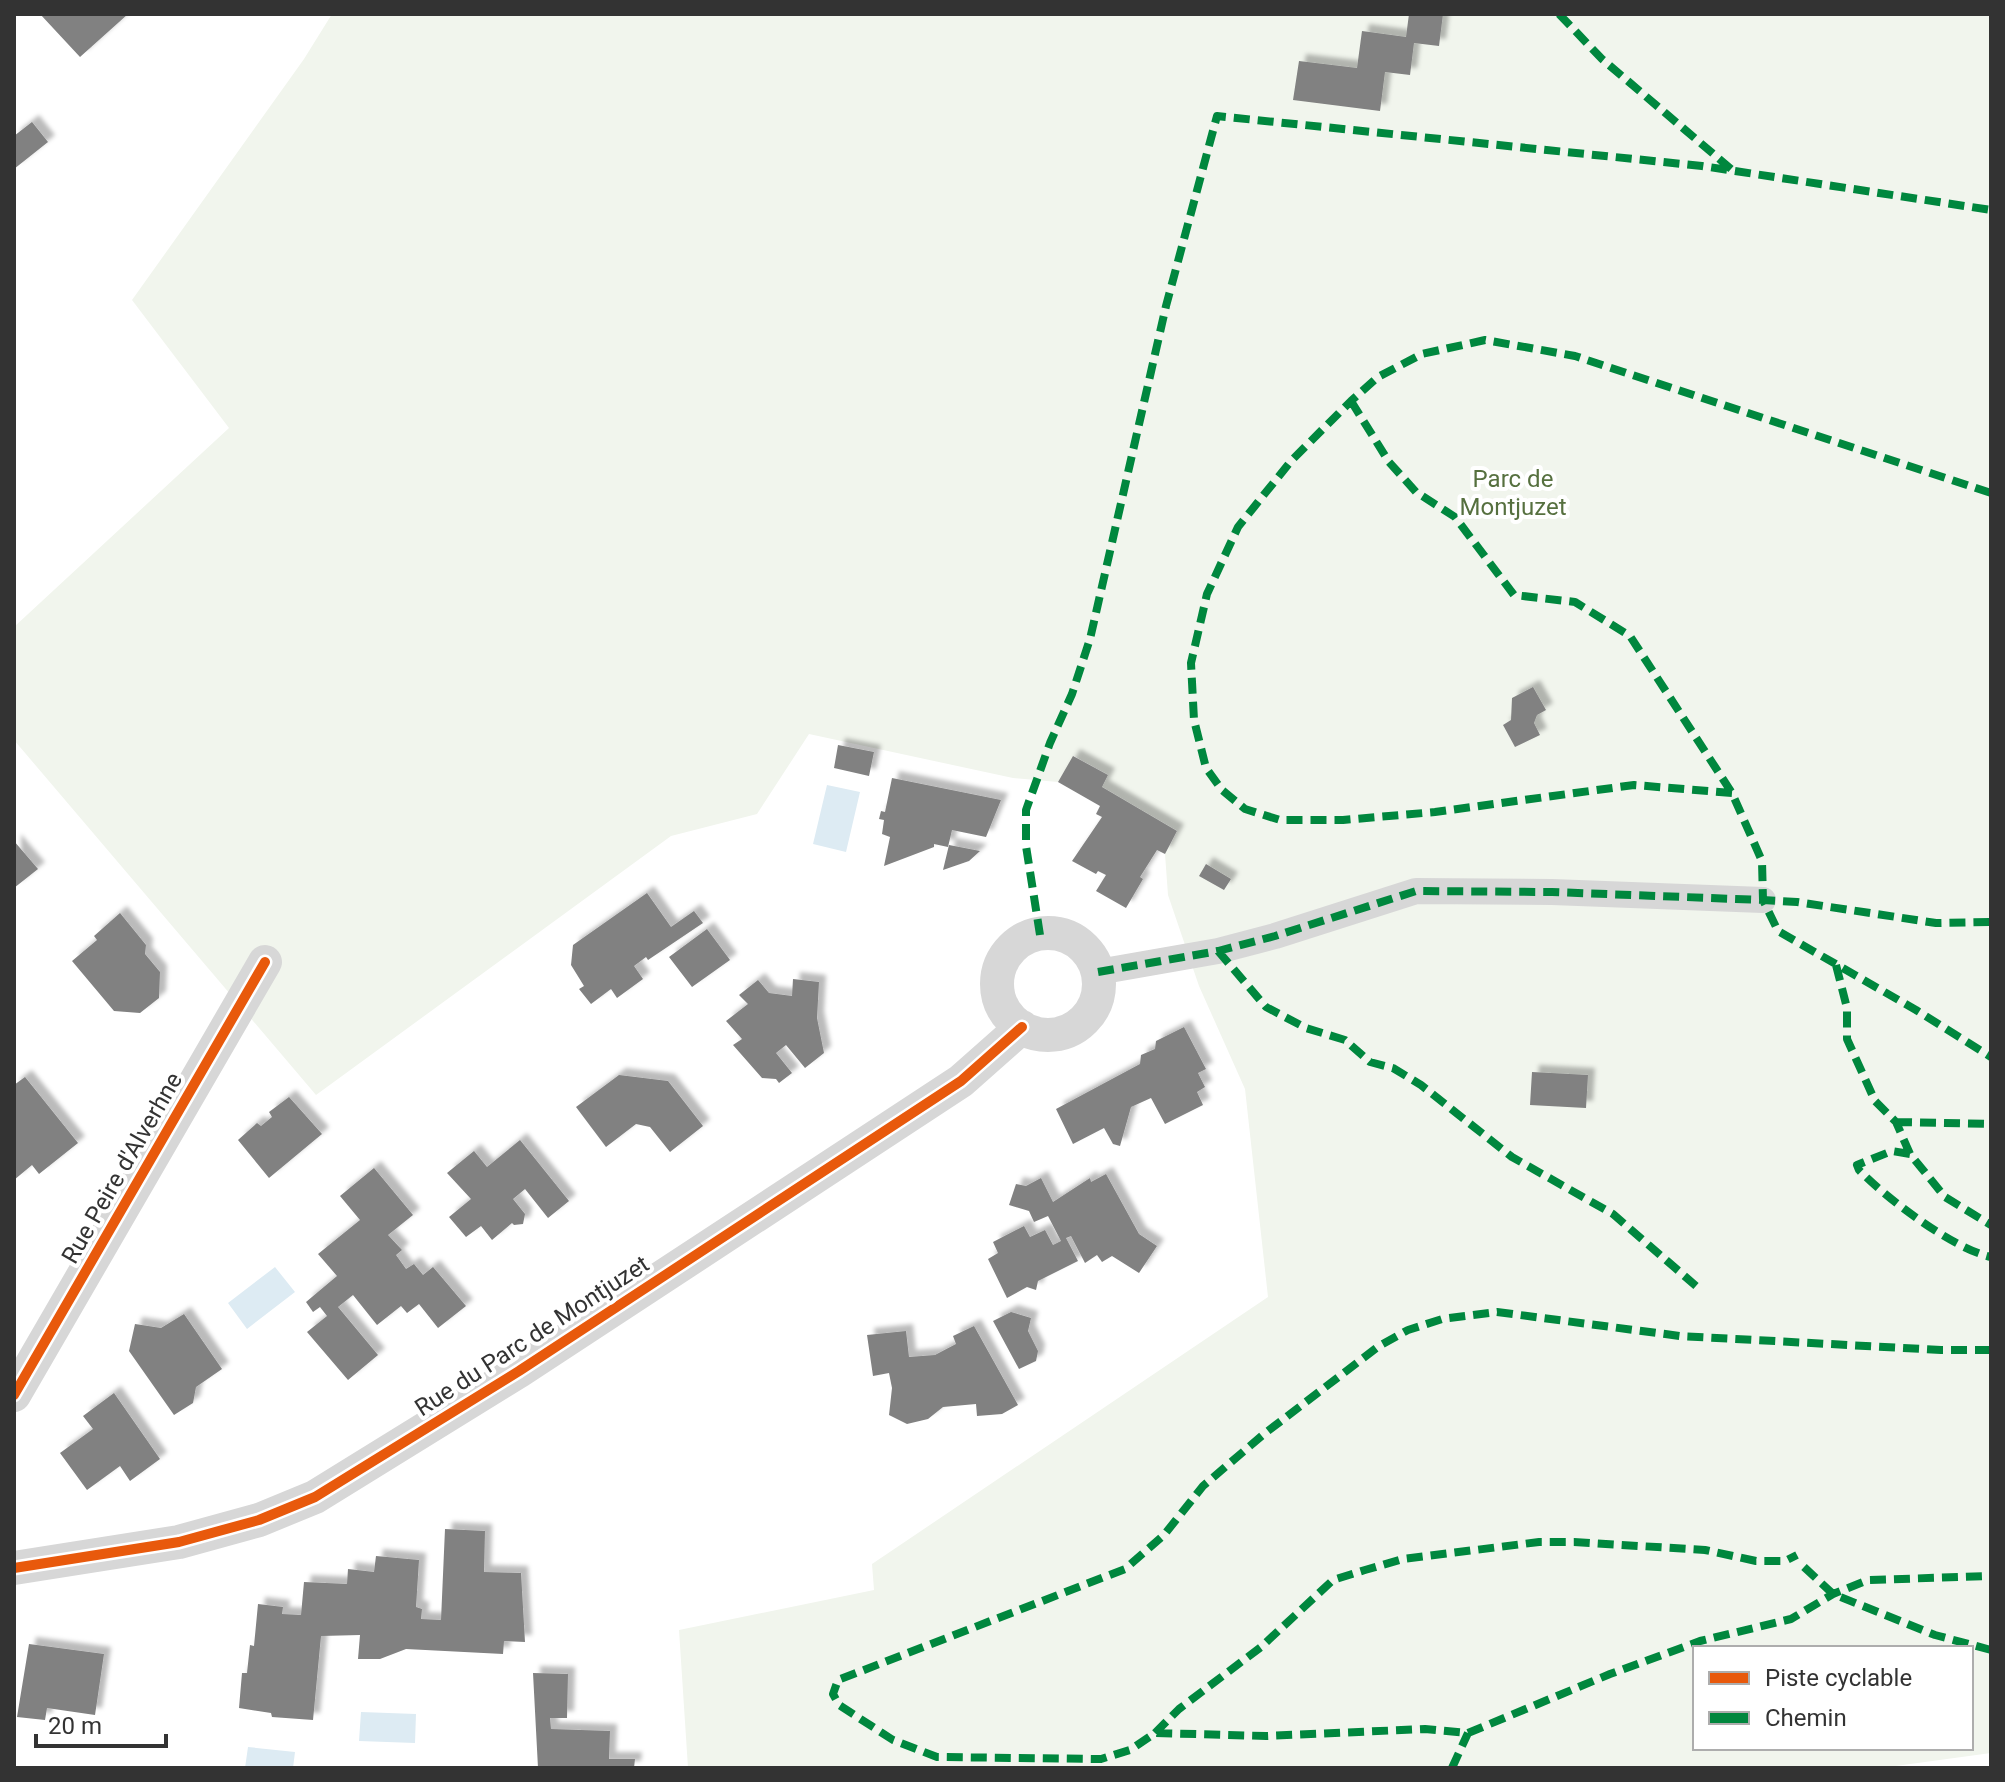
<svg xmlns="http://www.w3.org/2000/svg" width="2005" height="1782" viewBox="0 0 2005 1782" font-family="Roboto,sans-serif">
<defs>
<filter id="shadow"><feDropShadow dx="7" dy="-7" stdDeviation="2" flood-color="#0004"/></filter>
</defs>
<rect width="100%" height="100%" fill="#fff"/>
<path fill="#f1f5ed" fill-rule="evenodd" d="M332,14H1991V1753L1881,1768H688L679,1630L874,1590L872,1564L1268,1297L1245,1089L1199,986L1168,895L1165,854L1177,831L1102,787L1108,775L1074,756L1058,782L1013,778L809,734L757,814L671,836L316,1095L14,740V627L229,428L132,300L304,59ZM1695,1648H1971V1748H1695Z"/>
<path fill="#ddebf3" d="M827,785L860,792L846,852L813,844Z
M275,1267L295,1292L247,1329L228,1303Z
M361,1712L416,1714L415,1743L359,1741Z
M248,1747L295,1752L293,1768H245Z"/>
<path fill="#818181" filter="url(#shadow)" d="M40,14H128L80,57Z
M1409,14H1443L1439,46L1414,43L1410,75L1385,72L1380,111L1293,100L1299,61L1357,68L1362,31L1406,37Z
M32,122L48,142L14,169V136Z
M1533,687L1546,710L1537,715L1534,723L1540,735L1515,747L1503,725L1511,720L1512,698Z
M838,745L874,752L869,776L834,768Z
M1073,756L1108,775L1102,787L1177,831L1165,854L1157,850L1140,877L1143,879L1126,908L1096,891L1106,875L1098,871L1096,874L1072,861L1102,817L1096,814L1100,806L1058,782Z
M892,778L1001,800L986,837L952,830L948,847L934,844V847L884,866L890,837L882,834L884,820L879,819L881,811L885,812Z
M14,841L38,869L14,888Z
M949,845L980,851L969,861L943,870Z
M1206,864L1231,879L1224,890L1199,876Z
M647,893L671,927L694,911L703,923L648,960L646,957L634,966L643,979L617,998L611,989L591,1004L579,989L584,986L571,965L573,945Z
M120,913L146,945L145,954L160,972L159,998L140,1013L114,1011L72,961L97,940L94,936Z
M707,929L730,960L692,987L669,957Z
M793,979L819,982L817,1018L824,1053L805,1068L786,1045L776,1053L792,1073L779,1083L776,1079L762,1078L733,1045L742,1039L726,1021L748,1004L739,995L758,980L769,993L792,996Z
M1184,1027L1206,1069L1198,1073L1205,1087L1197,1092L1203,1105L1165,1124L1151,1098L1131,1107L1120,1146L1113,1144L1104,1128L1073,1144L1056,1109L1140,1064L1141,1055L1155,1049L1156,1041Z
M1532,1072L1588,1075L1586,1108L1530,1105Z
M619,1075L668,1081L703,1126L670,1152L650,1127L636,1124L606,1147L576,1107Z
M25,1077L78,1143L39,1174L32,1165L14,1180V1085Z
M289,1097L322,1134L269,1178L238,1140L257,1123L261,1126L272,1117L269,1112Z
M520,1140L569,1201L548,1218L525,1189L513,1199L525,1214L523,1224L514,1225L512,1223L492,1240L481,1226L466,1237L449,1217L471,1199L447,1173L474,1151L487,1167Z
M374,1168L413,1215L388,1235L402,1250L396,1255L406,1269L414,1264L423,1275L433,1267L466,1306L438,1328L419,1304L407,1313L401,1306L377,1325L353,1295L338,1307L378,1355L348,1380L307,1332L327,1316L320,1307L313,1312L306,1302L337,1276L318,1254L360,1220L340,1196Z
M1106,1174L1139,1234L1157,1246L1139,1273L1112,1256L1102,1262L1097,1255L1085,1263L1071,1236L1066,1238L1078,1261L1038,1281L1036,1290L1027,1287L1007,1298L988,1259L998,1253L993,1242L1024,1226L1030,1237L1045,1230L1053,1245L1061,1241L1048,1216L1034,1222L1029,1211L1009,1205L1016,1184L1026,1186L1041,1178L1053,1202L1090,1178L1091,1182Z
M1011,1312L1031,1318L1028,1331L1038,1351L1036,1361L1019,1369L993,1321Z
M184,1314L222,1369L196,1387L193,1403L174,1415L129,1351L135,1324L161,1328Z
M974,1326L1018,1405L1002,1414L977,1416L976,1404L943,1407L928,1419L907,1424L889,1415L892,1388L889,1373L873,1376L867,1335L906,1331L909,1357L935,1355L956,1344L953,1336Z
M114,1393L160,1459L130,1481L120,1466L87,1490L60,1453L93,1429L83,1416Z
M445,1529L485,1531L484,1572L521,1573L525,1642L504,1641L503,1654L406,1649L380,1659H358L360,1635L321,1636L313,1720L272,1717L271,1713L239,1708L242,1673H247L250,1645L254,1646L258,1604L283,1607L282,1614L301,1615L304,1582L347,1584L348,1569L374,1572L376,1556L419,1560L416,1607L422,1609L421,1619L441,1620Z
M29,1644L104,1654L95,1715L47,1708L45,1720L17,1717Z
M533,1673L568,1674L567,1718H550L551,1729L610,1731L609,1759H635L634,1768H538Z"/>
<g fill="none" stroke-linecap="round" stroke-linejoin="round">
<path stroke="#d7d7d7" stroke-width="26" d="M1098,972L1218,951L1275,936L1416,891L1552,892L1763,900"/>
<path stroke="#d7d7d7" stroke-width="34" d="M997 984a51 51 0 1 1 102 0a51 51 0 1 1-102 0Z
M14,1395L265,962
M14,1568L179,1542L259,1520L315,1497L519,1371L961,1081L1022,1027"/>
<path stroke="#00873e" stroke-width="8" stroke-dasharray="16 8" stroke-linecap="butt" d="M1559,14L1602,59L1731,169
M1351,401L1389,462L1416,492L1455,517L1514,595L1575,602L1630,636L1732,793L1762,861L1763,900L1778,931L1916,1010L1991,1057
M1732,793L1634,785L1435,812L1343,820H1280L1245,809L1222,790L1206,768L1194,720L1191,663L1207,594L1238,527L1291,461L1351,401L1378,377L1422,354L1485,340L1575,356L1991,493
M1040,935L1026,846V810L1050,743L1072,694L1090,639L1166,306L1217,116L1702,166L1991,210
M1218,951L1266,1007L1306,1028L1345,1040L1370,1062L1393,1068L1421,1085L1512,1157L1613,1214L1696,1286
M1836,965L1847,1008V1039L1875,1101L1896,1122L1910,1154L1945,1197L1991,1225
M1098,972L1218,951L1275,936L1416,891L1552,892L1763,900L1797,902L1936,923L1991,922
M1896,1122L1991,1124
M1910,1154L1892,1151L1857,1165L1859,1170C1886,1198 1953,1249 1991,1257
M1991,1350H1941L1680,1336L1497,1312L1442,1319L1408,1330L1379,1346L1264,1434L1203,1486L1164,1535L1125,1569L838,1680L833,1694L839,1705L893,1740L937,1757L1101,1759L1130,1750L1155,1733L1266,1736L1425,1729L1468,1733L1610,1674L1700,1641L1791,1619L1833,1594L1868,1580L1991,1576
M1804,1567L1833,1594L1935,1635L1991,1650
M1155,1733L1179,1709L1261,1647L1333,1580L1365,1570L1403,1559L1539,1542H1574L1705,1550L1756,1561H1785L1797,1555
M1452,1768L1468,1733"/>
<defs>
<path id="cycleway" d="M14,1395L265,962
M14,1568L179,1542L259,1520L315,1497L519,1371L961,1081L1022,1027"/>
</defs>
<use href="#cycleway" stroke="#fff" stroke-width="15"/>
<use href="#cycleway" stroke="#e8590c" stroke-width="10"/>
</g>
<g text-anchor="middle" stroke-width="8" stroke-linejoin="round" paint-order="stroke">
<g font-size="24" fill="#56703f" stroke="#fff">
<text x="1513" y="487">Parc de<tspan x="1513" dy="28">Montjuzet</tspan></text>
</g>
<g font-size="24" fill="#333" stroke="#fff">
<text transform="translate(122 1168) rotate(-60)" y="8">Rue Peire d'Alverhne</text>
<text transform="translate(532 1336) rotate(-33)" y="8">Rue du Parc de Montjuzet</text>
</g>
</g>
<rect width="2005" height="1782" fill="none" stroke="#333333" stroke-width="32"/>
<rect x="1693" y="1646" width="280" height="104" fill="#ffffff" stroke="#adadad" stroke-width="2"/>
<rect x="1709" y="1672" width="40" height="12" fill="#e8590c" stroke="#adadad" stroke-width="2"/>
<text x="1765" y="1686" font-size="24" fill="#333333">Piste cyclable</text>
<rect x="1709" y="1712" width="40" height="12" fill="#00873e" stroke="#adadad" stroke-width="2"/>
<text x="1765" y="1726" font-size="24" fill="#333333">Chemin</text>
<path d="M36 1734v12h130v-12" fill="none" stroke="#333333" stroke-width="4"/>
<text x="48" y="1734" font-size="24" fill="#333333" stroke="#ffffff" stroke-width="6" paint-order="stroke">20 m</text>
</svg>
